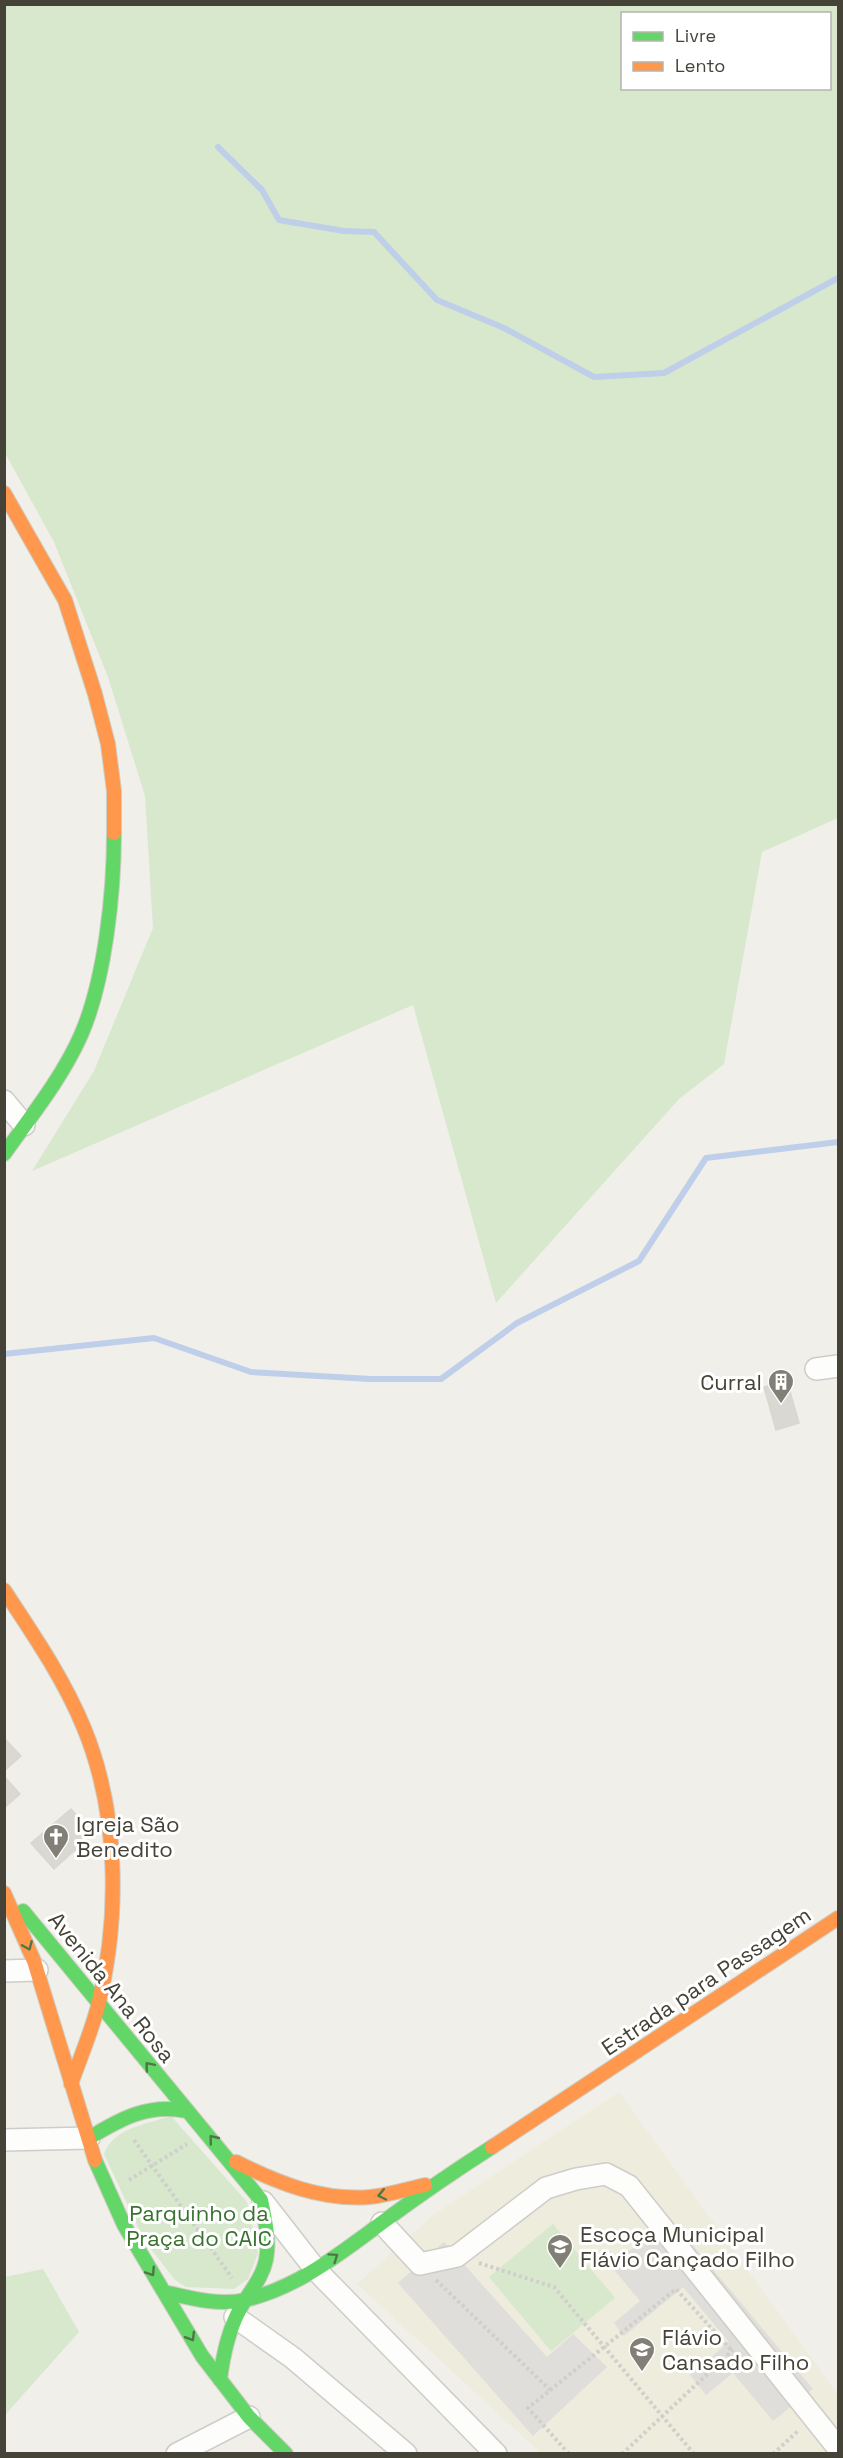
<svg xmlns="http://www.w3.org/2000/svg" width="843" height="2458" viewBox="0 0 843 2458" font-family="'Space Grotesk',sans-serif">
<rect width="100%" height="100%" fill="#f0efea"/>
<path fill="#edecdd" d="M619,2092L838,2395V2453H541L357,2284L432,2216Z"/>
<path fill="#d7e8cd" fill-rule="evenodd" d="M4,5H838V818L762,852L724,1064L679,1099L496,1303L413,1005L32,1171L94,1071L153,928L145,796L108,677L54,542L5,453ZM622,14H830V88H622Z
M171,2116L247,2202L258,2253L248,2279L234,2289L186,2287L175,2280L144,2240L104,2154C113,2128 147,2124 171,2116Z
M553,2224L615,2298L551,2351L489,2277Z
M43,2269L79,2332L5,2415V2277Z"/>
<path fill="#dfdeda" d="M670,2218L813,2389L773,2421L733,2373L706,2395L690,2375L729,2342L683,2287L624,2336L614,2323L640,2301L611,2266Z
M444,2242L547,2357L573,2334L607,2367L533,2436L398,2283Z"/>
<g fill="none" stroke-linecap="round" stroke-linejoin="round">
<path stroke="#bfcee9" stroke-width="6" d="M218,147L262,190L279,220L344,231L374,232L437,300L504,328L594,377L664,373L838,278
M4,1354L154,1338L251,1372L370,1379H441L517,1323L639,1261L706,1158L838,1142"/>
</g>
<path fill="#d9d8d3" stroke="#d8d7d0" stroke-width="1.5" d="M787,1381L799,1423L776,1430L764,1387Z
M4,1738L21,1756L4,1771Z
M4,1776L20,1794L4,1808Z
M71,1809L93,1834L54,1869L31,1843Z"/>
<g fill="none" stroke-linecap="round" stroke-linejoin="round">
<defs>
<path id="street" d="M4,1101L24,1125
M816,1369L838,1366
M4,1971L37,1970
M4,2140L89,2138
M263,2202L316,2270L496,2454
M382,2223L420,2264L457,2256L546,2188L576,2179L606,2174L629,2186L838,2448
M235,2317L293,2358L406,2454
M177,2454L249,2417"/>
<path id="fast" d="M4,1154C31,1116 62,1078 81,1035C105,980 114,893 114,833
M23,1911L261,2200C265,2220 270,2240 266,2260C262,2279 249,2292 240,2309C228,2331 223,2355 220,2380
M89,2138C120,2119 149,2103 186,2111
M95,2160L124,2225L202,2356L249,2417L286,2454
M164,2292C190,2298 219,2306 245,2300C300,2287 343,2251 387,2219C421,2194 456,2170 492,2147"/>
<path id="slow" d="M4,493L65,600L95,694L108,744L114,791V833
M4,1590C33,1634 64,1679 84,1728C119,1813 120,1918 98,2006C91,2033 80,2058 71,2084
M4,1893L34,1961L95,2160
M492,2147L838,1918
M236,2162C278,2183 322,2201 370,2197C389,2195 407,2189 425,2185"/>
</defs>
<use href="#street" stroke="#cecdc8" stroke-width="24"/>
<use href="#fast" stroke="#cecdc2" stroke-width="16"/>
<use href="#slow" stroke="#cecdc2" stroke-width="16"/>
<path stroke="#d1cfcb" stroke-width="4" stroke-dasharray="3 3" stroke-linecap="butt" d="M134,2140L232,2278
M129,2180L187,2144
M479,2263L554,2287L694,2454
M436,2280L550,2390
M569,2454L528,2408L676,2289L732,2351
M622,2454L733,2350
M773,2454L799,2430"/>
<use href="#street" stroke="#fdfdfc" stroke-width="21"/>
<use href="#fast" stroke="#63d668" stroke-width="14"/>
<use href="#slow" stroke="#ff974d" stroke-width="14"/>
</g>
<defs><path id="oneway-chevron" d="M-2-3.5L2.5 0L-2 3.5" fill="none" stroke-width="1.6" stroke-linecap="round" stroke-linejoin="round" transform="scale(1.5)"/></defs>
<g stroke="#507648">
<use href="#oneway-chevron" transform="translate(28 1946) rotate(67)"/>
<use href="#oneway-chevron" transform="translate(149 2066) rotate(-130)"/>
<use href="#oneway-chevron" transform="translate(213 2139) rotate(-129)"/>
<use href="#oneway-chevron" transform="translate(382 2195) rotate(168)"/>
<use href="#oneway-chevron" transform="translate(334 2257) rotate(-35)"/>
<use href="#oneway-chevron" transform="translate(151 2272) rotate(57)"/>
<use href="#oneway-chevron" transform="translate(191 2337) rotate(59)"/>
</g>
<defs>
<symbol id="building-pin" viewBox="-11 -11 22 30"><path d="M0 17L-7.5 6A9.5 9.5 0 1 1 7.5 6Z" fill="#817f76" stroke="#fff"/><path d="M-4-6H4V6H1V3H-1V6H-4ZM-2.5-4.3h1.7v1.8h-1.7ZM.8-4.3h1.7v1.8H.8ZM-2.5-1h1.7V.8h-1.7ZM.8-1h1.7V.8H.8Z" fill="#fff"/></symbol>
<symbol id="church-pin" viewBox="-11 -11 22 30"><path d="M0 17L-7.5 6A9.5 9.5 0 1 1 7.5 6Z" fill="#817f76" stroke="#fff"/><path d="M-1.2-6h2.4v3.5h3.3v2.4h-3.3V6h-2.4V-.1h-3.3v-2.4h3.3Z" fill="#fff"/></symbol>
<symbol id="school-pin" viewBox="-11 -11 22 30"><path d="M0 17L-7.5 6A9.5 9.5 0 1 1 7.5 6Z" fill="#817f76" stroke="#fff"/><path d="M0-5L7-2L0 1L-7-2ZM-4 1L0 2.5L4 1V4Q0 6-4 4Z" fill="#fff"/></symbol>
</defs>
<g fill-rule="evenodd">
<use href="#building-pin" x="766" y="1367" width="30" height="40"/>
<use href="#church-pin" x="41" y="1822" width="30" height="40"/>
<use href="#school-pin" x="545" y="2232" width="30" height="40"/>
<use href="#school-pin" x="627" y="2335" width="30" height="40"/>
</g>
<g text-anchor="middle" stroke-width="6" stroke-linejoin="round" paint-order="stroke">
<g font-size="22" fill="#454337" stroke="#fff" text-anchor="start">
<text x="762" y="1390" text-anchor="end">Curral</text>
<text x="76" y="1832">Igreja São<tspan x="76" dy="25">Benedito</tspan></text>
<text x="580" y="2242">Escoça Municipal<tspan x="580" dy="25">Flávio Cançado Filho</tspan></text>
<text x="662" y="2345">Flávio<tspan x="662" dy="25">Cansado Filho</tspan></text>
</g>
<g font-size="22" fill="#454337" stroke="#fff">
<text transform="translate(706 1981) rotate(-34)" y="8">Estrada para Passagem</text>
<text transform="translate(112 1987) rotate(51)" y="8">Avenida Ana Rosa</text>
</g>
<g font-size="22" fill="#3a7130" stroke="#fff">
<text x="199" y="2221">Parquinho da<tspan x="199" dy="25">Praça do CAIC</tspan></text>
</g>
</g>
<rect width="843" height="2458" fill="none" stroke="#454337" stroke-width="12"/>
<rect x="621" y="12" width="210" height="78" fill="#ffffff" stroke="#b5b4af" stroke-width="1.5"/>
<rect x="633" y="32" width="30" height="9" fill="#63d668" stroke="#b5b4af" stroke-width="1.5"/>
<text x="675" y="42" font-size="18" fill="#454337">Livre</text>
<rect x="633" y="62" width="30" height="9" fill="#ff974d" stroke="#b5b4af" stroke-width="1.5"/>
<text x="675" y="72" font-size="18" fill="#454337">Lento</text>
</svg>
